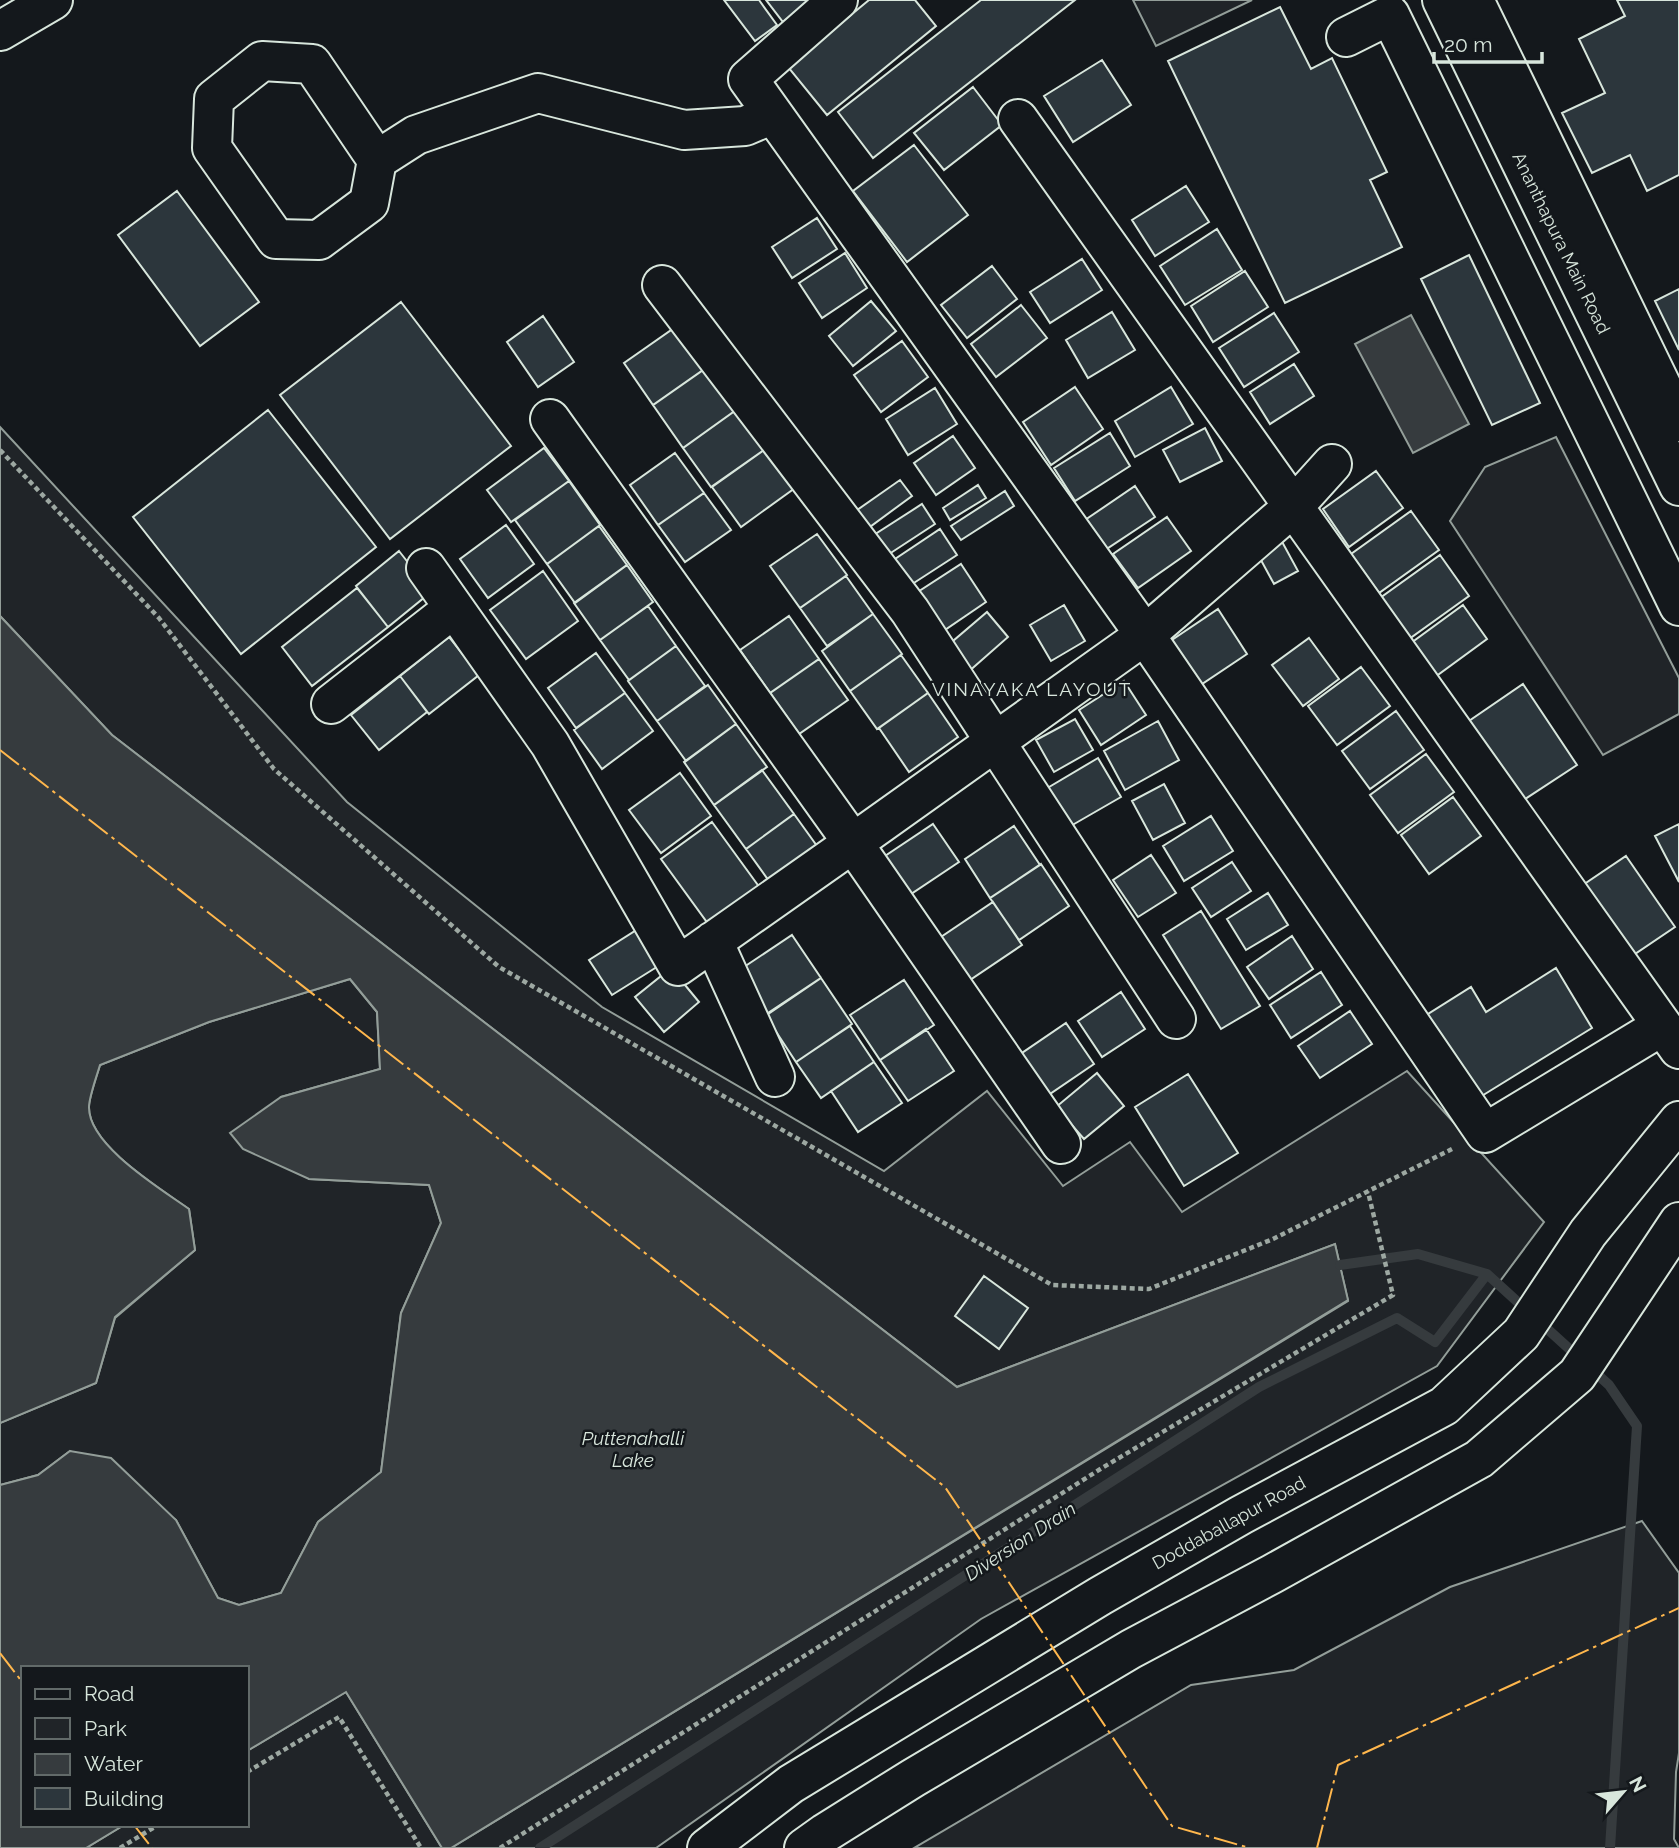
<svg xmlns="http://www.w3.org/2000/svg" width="1679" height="1848" viewBox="0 0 1679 1848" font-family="Raleway,sans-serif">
<rect width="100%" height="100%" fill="#14181c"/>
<path fill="#202428" stroke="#939e99" stroke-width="2" d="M1133,0H1252L1156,46Z
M0,427L347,802L602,1007L884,1171L987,1091L1063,1186L1130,1142L1182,1212L1407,1071L1544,1222L1437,1366L981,1619L656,1848H451L1348,1301L1335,1244L957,1387L112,735L0,616Z
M1556,437L1679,678V714L1603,755L1450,521L1485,467Z
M350,979L377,1012L380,1069L281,1097L309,1179L429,1185L441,1223L401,1313L381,1472L318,1522L281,1593L239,1605L218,1598L176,1520L70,1451L38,1475L0,1485V1423L96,1383L115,1318L195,1250L189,1209C161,1189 88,1145 89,1107C89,1097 97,1076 100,1065L209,1022Z
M1642,1521L1679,1573V1753L1676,1772L1674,1839L1679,1848H914L1191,1685L1294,1670L1450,1587Z
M346,1692L442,1848H86L124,1825H247V1751Z"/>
<path fill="#363b3e" stroke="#939e99" stroke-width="2" d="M1411,315L1469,424L1413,453L1355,344Z
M0,616L112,735L957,1387L1335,1244L1348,1300L451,1848H442L346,1692L247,1751V1668H23V1825H124L86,1848H0V1485L38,1475L70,1451L111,1458L176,1520L218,1598L239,1605L281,1593L318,1522L381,1472L401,1313L441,1223L429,1185L309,1179L243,1149L230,1133L281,1097L380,1069L377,1012L350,979L209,1022L100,1065C97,1075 89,1097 89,1107C88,1145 161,1189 189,1209L195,1250L115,1317L96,1383L0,1423Z"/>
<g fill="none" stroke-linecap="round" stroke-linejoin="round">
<path stroke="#363b3e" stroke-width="10" d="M1340,1265L1418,1254L1487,1274L1609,1385L1637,1426L1610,1848
M540,1848L1259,1387L1397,1318L1435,1342L1487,1274"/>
</g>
<path fill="#2c363c" stroke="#d8e6dc" stroke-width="2" d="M724,0H759L777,25L755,41Z
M766,0H812L783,22Z
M869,0H915L936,26L827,115L788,67Z
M981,0H1075L873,158L838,112Z
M1617,0H1679V175L1647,191L1630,155L1592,173L1562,113L1605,93L1579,39L1625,16Z
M1280,7L1311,69L1332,58L1387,172L1370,180L1402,247L1285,303L1168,61Z
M1102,60L1131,105L1073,142L1044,96Z
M973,87L1002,125L944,170L914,133Z
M914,145L968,215L907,262L853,191Z
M1186,186L1209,222L1155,256L1132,220Z
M177,191L259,302L200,346L118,235Z
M817,218L837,249L792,278L772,247Z
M1217,229L1242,270L1185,305L1160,266Z
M845,253L867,288L822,318L799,283Z
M1469,255L1540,403L1492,425L1421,279Z
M1082,259L1102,290L1050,323L1030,292Z
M992,266L1017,299L967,338L941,305Z
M1245,271L1268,307L1213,342L1191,306Z
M1679,289V350L1655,301Z
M871,301L896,331L853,366L829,336Z
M401,302L511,446L390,539L280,395Z
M1021,305L1047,338L996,377L971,344Z
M1112,312L1135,350L1088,378L1066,340Z
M1274,313L1299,352L1244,387L1219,348Z
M543,316L574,362L538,387L507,342Z
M677,326L706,368L653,405L624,363Z
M902,341L928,377L881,412L854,375Z
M1294,364L1314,396L1270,424L1250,392Z
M706,368L736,410L683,448L653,405Z
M1075,387L1103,429L1051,465L1023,422Z
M1171,387L1193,424L1135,457L1115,421Z
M935,388L957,424L908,455L886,419Z
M739,408L767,448L711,487L683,448Z
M268,410L376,547L241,654L133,517Z
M1205,428L1222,461L1180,482L1163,450Z
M1110,433L1130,466L1075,501L1054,468Z
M953,436L975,468L936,495L914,463Z
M544,448L569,481L511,522L487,490Z
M767,448L795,488L741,527L712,487Z
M675,453L704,493L658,525L630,485Z
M1376,471L1403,508L1349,547L1323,509Z
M900,480L912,496L863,532L850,515Z
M569,481L600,525L547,564L515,520Z
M978,485L986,498L950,520L943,508Z
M1135,486L1155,517L1105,550L1085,520Z
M1005,491L1014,506L961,540L951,526Z
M704,493L731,530L685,562L658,525Z
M922,504L935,524L880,560L866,540Z
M1411,511L1439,550L1379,593L1351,554Z
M1167,517L1191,551L1138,588L1113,554Z
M506,525L534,564L488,598L460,559Z
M599,526L627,565L575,603L547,564Z
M940,529L957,555L903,590L886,565Z
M817,534L847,575L800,608L770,566Z
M1280,538L1298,571L1274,584L1256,551Z
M399,551L431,592L388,627L356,586Z
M1440,555L1469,596L1409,639L1380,598Z
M961,564L986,602L936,636L910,597Z
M627,565L653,602L600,640L574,603Z
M543,571L578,621L526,659L490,610Z
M846,576L873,614L827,646L800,608Z
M357,588L388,627L312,686L282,647Z
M1064,605L1085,641L1051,661L1030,625Z
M1463,605L1487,639L1435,677L1411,643Z
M648,606L676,646L629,680L600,640Z
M1218,609L1247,654L1193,690L1163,646Z
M987,612L1008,637L967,673L946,647Z
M873,614L902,654L850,691L822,651Z
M789,616L819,659L770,693L740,650Z
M449,637L479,675L429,714L400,676Z
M1309,638L1339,679L1303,706L1272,665Z
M676,646L705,686L657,721L628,681Z
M596,653L625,693L576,728L548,688Z
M901,655L928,693L877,729L850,691Z
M819,659L848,700L799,734L770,693Z
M1361,667L1390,706L1337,745L1308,706Z
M400,676L427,712L379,750L351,715Z
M1124,681L1146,715L1101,745L1079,710Z
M1523,684L1577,765L1519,803L1466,723Z
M708,685L736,724L686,761L657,721Z
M625,693L653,731L602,769L574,730Z
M928,693L958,737L909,772L879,728Z
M1396,711L1424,750L1370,789L1342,751Z
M1075,719L1093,750L1054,772L1036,740Z
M1158,721L1179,760L1125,790L1104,751Z
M736,724L767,767L714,805L684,762Z
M1426,754L1454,792L1398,833L1370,795Z
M1098,758L1121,797L1062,831L1039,793Z
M762,770L794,814L746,849L714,805Z
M680,773L711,816L661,853L629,810Z
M1164,784L1185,823L1153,840L1132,801Z
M1453,797L1481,836L1429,874L1401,835Z
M794,814L817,846L769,881L746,849Z
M1211,816L1233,851L1184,881L1163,846Z
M712,822L760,888L709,925L661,859Z
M933,824L959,862L905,898L879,860Z
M1679,824V882L1655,836Z
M1014,826L1040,865L990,898L965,859Z
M1151,855L1176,893L1138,917L1113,880Z
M1626,856L1675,927L1623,962L1574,891Z
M1232,862L1251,891L1211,917L1192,888Z
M1041,864L1069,906L1019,940L990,898Z
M1268,893L1288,925L1246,950L1227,919Z
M993,902L1022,945L964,984L935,941Z
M1201,911L1260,1006L1221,1029L1163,935Z
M646,924L668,960L612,995L589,960Z
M792,935L821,978L768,1014L738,971Z
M1292,936L1313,969L1269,999L1247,967Z
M671,968L699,1002L664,1032L635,997Z
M1556,968L1592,1028L1472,1102L1420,1019L1471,987L1486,1012Z
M1321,972L1342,1005L1291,1038L1270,1005Z
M821,978L852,1024L796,1062L765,1015Z
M904,980L934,1025L880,1060L850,1015Z
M1121,992L1145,1029L1102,1057L1078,1021Z
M1350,1011L1372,1044L1320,1078L1298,1046Z
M1066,1023L1094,1064L1041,1100L1013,1059Z
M850,1026L874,1062L821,1098L796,1062Z
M926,1029L954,1071L908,1101L880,1060Z
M874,1062L902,1103L858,1132L831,1091Z
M1097,1073L1124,1106L1084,1139L1056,1107Z
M1188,1074L1238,1153L1184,1186L1135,1107Z
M984,1276L1028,1308L999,1349L955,1316Z"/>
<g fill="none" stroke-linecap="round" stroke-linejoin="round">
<defs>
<path id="minor" d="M838,0L748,79L1145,635L1485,1133L1662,1026
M1442,0L1679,486
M1474,0L1679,422
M0,31L53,0
M1346,37L1390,15L1679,606
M1018,119L1679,1049
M377,160L369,203L319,240L276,239L212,148L214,99L262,61L312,64L377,160L416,135L538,93L684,130L745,126L773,114
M662,285L910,611L1176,1019
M550,419L853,843L1061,1144
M426,568L550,744L678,966L853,843L1145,635L1294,506L1332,464
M331,704L454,608
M713,941L775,1077"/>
<path id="major" d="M707,1848L791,1784L1100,1596L1241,1515L1444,1406L1521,1334L1588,1233L1679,1121
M804,1848L825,1833L913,1778L1131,1649L1272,1574L1479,1459L1577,1375L1679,1222"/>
</defs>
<use href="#minor" stroke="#d8e6dc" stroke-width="42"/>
<use href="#major" stroke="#d8e6dc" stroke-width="42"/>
<path stroke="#9da8a2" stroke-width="4.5" stroke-dasharray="5 3.5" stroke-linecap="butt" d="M0,450L159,618L274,769L499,967L1052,1285L1149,1289L1273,1239L1452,1149
M247,1772L339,1717L421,1848
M120,1848L158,1825
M500,1848L1102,1468L1393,1295L1368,1192"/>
<use href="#minor" stroke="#14181c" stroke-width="38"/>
<use href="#major" stroke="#14181c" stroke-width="38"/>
<path stroke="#ffb74d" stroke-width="2" stroke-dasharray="24 5 3.5 5" stroke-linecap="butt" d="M0,750L945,1487L1172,1826L1250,1848
M0,1653L23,1683
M134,1825L152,1848
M1317,1848L1338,1765L1679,1608"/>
</g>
<g text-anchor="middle" stroke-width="5" stroke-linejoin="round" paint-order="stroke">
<g font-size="18" fill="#d8e6dc" stroke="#14181c">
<text transform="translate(1561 243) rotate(64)" y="6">Ananthapura Main Road</text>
<text transform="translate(1229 1523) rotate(-29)" y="6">Doddaballapur Road</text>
</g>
<g font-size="19" letter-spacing="2" fill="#d8e6dc" stroke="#14181c">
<text x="1032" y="696">VINAYAKA LAYOUT</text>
</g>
<g font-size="19" font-style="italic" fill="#d8e6dc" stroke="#14181c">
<text x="633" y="1445">Puttenahalli<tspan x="633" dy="22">Lake</tspan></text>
<text transform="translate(1020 1541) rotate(-33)" y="7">Diversion Drain</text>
</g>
</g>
<rect x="21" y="1666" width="228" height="161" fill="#14181c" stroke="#626a69" stroke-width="2"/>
<rect x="35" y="1689" width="35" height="10" fill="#14181c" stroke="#626a69" stroke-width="2"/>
<text x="84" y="1701" font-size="21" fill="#d8e6dc">Road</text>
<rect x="35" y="1718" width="35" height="21" fill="#202428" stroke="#626a69" stroke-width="2"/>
<text x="84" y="1736" font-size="21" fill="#d8e6dc">Park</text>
<rect x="35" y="1754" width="35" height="21" fill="#363b3e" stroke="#626a69" stroke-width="2"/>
<text x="84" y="1771" font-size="21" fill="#d8e6dc">Water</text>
<rect x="35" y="1788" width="35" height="21" fill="#2c363c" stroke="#626a69" stroke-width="2"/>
<text x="84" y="1806" font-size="21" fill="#d8e6dc">Building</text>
<g transform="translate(1623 1792) rotate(62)" stroke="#14181c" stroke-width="5" paint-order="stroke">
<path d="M0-5L12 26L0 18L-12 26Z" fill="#d8e6dc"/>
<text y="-10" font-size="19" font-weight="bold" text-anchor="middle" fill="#d8e6dc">N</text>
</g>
<path d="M1434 52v10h108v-10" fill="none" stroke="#d8e6dc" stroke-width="3.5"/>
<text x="1444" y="52" font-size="21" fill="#d8e6dc" stroke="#14181c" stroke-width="5" paint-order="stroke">20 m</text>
</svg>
